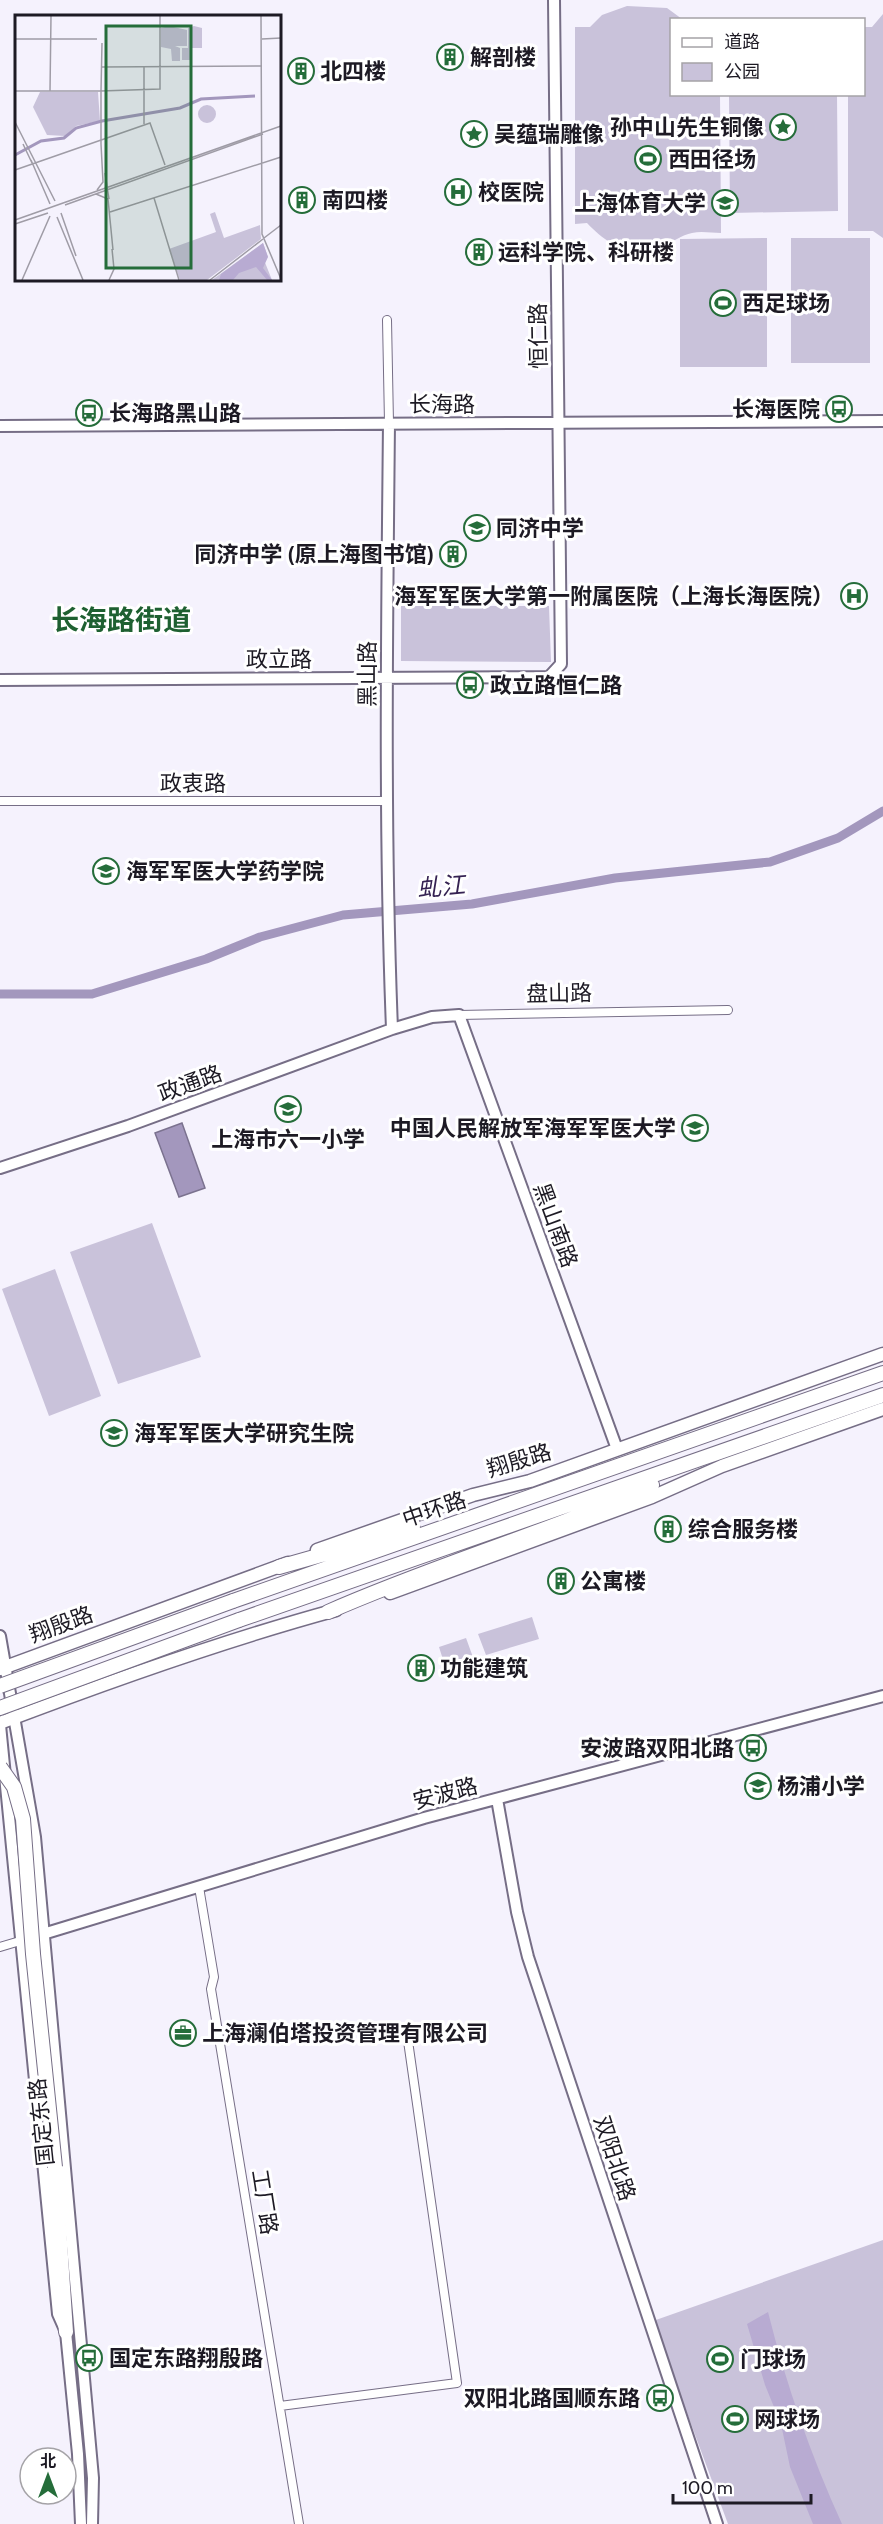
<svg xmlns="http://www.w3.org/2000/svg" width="883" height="2524" viewBox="0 0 883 2524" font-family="Cabin,'Noto Sans SC',sans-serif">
<rect width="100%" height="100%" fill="#f5f2fd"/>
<path fill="#c9c2da" d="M627,6L667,8L682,19L672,20V94L720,95L721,233C712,233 701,231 692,233C682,235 672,242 662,247C632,260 607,244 587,223L575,224V27H590L602,15Z
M883,14V238L873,231H848V95L864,94V27H872Z
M729,95H837L838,211L730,213Z
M767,238V367H680V239Z
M791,238H870V363H791Z
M401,606H549L551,662L401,661Z
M152,1223L201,1357L118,1384L70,1252Z
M55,1269L101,1396L49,1416L2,1289Z
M532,1617L539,1639L486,1655L478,1634Z
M466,1638L474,1660L446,1669L439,1647Z
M883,2240V2524H728L653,2321Z"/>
<path fill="#b8abd2" d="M768,2312C786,2384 811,2456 842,2524H813L790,2467L781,2424L765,2385L747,2324Z"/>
<path fill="#a397bd" stroke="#7b728f" stroke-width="1.5" d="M182,1123L205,1188L179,1197L155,1133Z"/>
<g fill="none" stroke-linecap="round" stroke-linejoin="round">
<path stroke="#a397bd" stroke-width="9" d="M0,994H92L206,959L260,937L343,915L472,904L615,878L770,862L838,838L883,811"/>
<defs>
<path id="street" d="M387,320L389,423
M0,801H387
M459,1015L728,1010
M199,1887L214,1977L211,1989L299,2524
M0,1947L20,1941
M280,2406L457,2383L408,2041"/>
<path id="secondary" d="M389,423C387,625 384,827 392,1029
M0,426L883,421
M0,680L549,677L561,664L554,0
M0,1168L128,1126L392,1029L432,1017L459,1015L617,1449
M0,1636L35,1837L93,2478L92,2524
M0,1725L58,2314L66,2332L78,2454L81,2524
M497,1799L517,1912L528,1957L717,2524
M20,1941L424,1818L883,1696"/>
<path id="primary" d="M317,1550L473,1495L530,1481L883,1354
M390,1593L652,1497L722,1466L883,1409
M0,1669L288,1563
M0,1723C110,1681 222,1641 336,1610"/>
<path id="highway" d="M279,1567L413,1529
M233,1601L883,1373
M328,1612C434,1565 547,1533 652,1485
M239,1620L883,1395
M55,2167L66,2332"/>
</defs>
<use href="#street" stroke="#766e86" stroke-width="10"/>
<use href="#secondary" stroke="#766e86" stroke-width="14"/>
<use href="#primary" stroke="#766e86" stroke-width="15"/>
<use href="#highway" stroke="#766e86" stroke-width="16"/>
<use href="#street" stroke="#fff" stroke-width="8"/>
<use href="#secondary" stroke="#fff" stroke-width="10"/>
<use href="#primary" stroke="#fff" stroke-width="12"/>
<use href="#highway" stroke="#fff" stroke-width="14"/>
<defs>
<path id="highway-bridge" d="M0,1686L233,1601
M0,1708L239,1620
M0,1767L14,1787L23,1819L33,1954L55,2167"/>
</defs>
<use href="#highway-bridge" stroke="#766e86" stroke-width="16" stroke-linecap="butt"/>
<use href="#highway-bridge" stroke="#fff" stroke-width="14"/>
</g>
<defs>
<symbol id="building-ring" viewBox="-11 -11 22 22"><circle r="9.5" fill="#fff" stroke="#256d3a" stroke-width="1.5"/><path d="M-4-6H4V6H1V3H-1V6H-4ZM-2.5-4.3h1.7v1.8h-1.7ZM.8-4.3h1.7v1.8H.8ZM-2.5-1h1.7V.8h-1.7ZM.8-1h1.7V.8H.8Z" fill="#256d3a"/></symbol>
<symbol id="sight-ring" viewBox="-11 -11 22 22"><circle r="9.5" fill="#fff" stroke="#256d3a" stroke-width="1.5"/><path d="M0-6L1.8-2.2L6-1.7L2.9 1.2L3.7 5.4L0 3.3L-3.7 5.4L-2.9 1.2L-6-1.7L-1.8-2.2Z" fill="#256d3a"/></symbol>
<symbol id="stadium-ring" viewBox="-11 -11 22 22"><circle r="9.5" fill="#fff" stroke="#256d3a" stroke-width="1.5"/><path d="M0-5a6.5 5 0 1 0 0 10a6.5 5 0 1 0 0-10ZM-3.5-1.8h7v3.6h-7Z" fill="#256d3a"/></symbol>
<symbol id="hospital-ring" viewBox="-11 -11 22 22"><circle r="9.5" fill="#fff" stroke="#256d3a" stroke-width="1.5"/><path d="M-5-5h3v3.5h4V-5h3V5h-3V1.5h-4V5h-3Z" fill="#256d3a"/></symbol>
<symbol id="university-ring" viewBox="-11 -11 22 22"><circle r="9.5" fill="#fff" stroke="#256d3a" stroke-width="1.5"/><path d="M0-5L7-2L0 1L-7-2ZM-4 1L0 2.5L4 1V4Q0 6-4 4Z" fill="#256d3a"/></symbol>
<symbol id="bus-ring" viewBox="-11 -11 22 22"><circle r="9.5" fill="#fff" stroke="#256d3a" stroke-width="1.5"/><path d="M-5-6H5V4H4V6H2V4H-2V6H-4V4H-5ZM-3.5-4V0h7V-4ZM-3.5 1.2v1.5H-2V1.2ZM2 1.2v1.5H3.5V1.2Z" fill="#256d3a"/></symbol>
<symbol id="school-ring" viewBox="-11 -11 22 22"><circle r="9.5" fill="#fff" stroke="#256d3a" stroke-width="1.5"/><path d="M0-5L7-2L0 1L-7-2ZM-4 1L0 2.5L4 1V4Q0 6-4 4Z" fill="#256d3a"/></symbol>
<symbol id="office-ring" viewBox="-11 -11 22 22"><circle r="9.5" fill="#fff" stroke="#256d3a" stroke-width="1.5"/><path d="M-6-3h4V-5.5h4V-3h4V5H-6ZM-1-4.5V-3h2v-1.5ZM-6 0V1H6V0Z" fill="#256d3a"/></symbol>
</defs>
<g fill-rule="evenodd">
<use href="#building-ring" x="435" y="42" width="30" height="30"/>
<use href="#building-ring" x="286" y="56" width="30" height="30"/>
<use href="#sight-ring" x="768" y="112" width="30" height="30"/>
<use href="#sight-ring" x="459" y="119" width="30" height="30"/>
<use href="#stadium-ring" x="633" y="144" width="30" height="30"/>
<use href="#hospital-ring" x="443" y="177" width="30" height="30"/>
<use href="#building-ring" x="287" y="185" width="30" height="30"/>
<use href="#university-ring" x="710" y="188" width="30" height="30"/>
<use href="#building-ring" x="464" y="237" width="30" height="30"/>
<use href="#stadium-ring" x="708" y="288" width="30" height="30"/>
<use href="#bus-ring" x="824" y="394" width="30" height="30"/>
<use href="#bus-ring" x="74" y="398" width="30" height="30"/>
<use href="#school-ring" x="462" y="513" width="30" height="30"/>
<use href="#building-ring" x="438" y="539" width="30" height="30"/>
<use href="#hospital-ring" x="839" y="581" width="30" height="30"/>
<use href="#bus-ring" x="455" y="670" width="30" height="30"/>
<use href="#university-ring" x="91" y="856" width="30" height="30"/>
<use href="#school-ring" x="273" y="1094" width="30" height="30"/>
<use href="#university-ring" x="680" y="1113" width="30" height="30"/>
<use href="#university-ring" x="99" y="1418" width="30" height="30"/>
<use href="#building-ring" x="653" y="1514" width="30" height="30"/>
<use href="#building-ring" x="546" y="1566" width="30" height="30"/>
<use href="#building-ring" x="406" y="1653" width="30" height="30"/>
<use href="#bus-ring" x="738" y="1733" width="30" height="30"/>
<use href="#school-ring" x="743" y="1771" width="30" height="30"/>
<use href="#office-ring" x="168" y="2018" width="30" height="30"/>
<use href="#bus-ring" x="74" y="2343" width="30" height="30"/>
<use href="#stadium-ring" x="705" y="2344" width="30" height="30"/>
<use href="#bus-ring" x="645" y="2383" width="30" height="30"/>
<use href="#stadium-ring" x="720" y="2404" width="30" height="30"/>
</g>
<g text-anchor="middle" stroke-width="6" stroke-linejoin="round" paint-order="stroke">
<g font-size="22" font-weight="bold" fill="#1d1a24" stroke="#fff" text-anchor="start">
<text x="470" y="65">解剖楼</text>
<text x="320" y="79">北四楼</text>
<text x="764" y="135" text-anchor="end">孙中山先生铜像</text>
<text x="494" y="142">吴蕴瑞雕像</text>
<text x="668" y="167">西田径场</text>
<text x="478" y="200">校医院</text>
<text x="322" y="208">南四楼</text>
<text x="706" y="211" text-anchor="end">上海体育大学</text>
<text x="498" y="260">运科学院、科研楼</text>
<text x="742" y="311">西足球场</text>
<text x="820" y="417" text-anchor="end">长海医院</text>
<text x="109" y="421">长海路黑山路</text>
<text x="496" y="536">同济中学</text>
<text x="434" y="562" text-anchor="end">同济中学 (原上海图书馆)</text>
<text x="834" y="604" text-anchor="end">海军军医大学第一附属医院（上海长海医院）</text>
<text x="490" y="693">政立路恒仁路</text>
<text x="126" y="879">海军军医大学药学院</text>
<text x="676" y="1136" text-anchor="end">中国人民解放军海军军医大学</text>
<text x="288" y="1147" text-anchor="middle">上海市六一小学</text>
<text x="134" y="1441">海军军医大学研究生院</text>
<text x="688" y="1537">综合服务楼</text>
<text x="580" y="1589">公寓楼</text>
<text x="440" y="1676">功能建筑</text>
<text x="734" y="1756" text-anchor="end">安波路双阳北路</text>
<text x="777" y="1794">杨浦小学</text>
<text x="202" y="2041">上海澜伯塔投资管理有限公司</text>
<text x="109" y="2366">国定东路翔殷路</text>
<text x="740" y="2367">门球场</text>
<text x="640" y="2406" text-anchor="end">双阳北路国顺东路</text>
<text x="754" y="2427">网球场</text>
</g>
<g font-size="22" fill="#1d1a24" stroke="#fff">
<text transform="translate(538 336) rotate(-91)" y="8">恒仁路</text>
<text x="442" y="412">长海路</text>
<text x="279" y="667">政立路</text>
<text transform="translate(367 674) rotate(-90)" y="8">黑山路</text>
<text x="193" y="791">政衷路</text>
<text transform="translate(559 993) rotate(-1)" y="8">盘山路</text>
<text transform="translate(190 1083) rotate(-20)" y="8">政通路</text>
<text transform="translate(556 1225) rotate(70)" y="8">黑山南路</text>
<text transform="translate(519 1460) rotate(-17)" y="8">翔殷路</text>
<text transform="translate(434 1509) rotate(-19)" y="8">中环路</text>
<text transform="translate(61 1624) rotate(-20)" y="8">翔殷路</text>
<text transform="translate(445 1793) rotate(-15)" y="8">安波路</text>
<text transform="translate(41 2122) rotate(-96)" y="8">国定东路</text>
<text transform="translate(615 2158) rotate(72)" y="8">双阳北路</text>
<text transform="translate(265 2202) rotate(81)" y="8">工厂路</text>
</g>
<g font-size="24" font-style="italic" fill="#352252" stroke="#fff">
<text transform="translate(441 887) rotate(-5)" y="8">虬江</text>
</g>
<g font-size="28" font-weight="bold" fill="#1e6031" stroke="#fff">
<text x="121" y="630">长海路街道</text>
</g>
</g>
<g transform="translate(15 15)">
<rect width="266" height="266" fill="#f5f2fd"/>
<path d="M154,11L172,15V31H160L165,33V46H157L156,34L146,32V13ZM179,11L187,13V33H175V45H167V33H173V13ZM25,77H83L85,106L61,111L50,121L32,120L18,92ZM183 99a9 9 0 1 1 18 0a9 9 0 1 1-18 0ZM200,197L209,223L245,210L246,224L192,265H165L154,234L201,217L195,199ZM248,228L253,242L249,245L257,265H197Z" fill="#c9c2da"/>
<path d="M248,228L253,242L248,253L257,265H252L241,252L224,258L218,265H204L206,259Z" fill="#b8abd2"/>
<path fill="none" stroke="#a397bd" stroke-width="3" d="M0,140L26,126L49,123L61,113L87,106L165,93L186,84L240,81"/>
<path fill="none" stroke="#9f9ca6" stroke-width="1.5" d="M246,1L247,219L266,264M0,24H82M247,24L266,23M129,51V109M87,52L247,51M0,76H86L87,28M35,76L36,1M0,107L40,186M8,129L17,148M86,129V76L145,74V1M16,145L35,189M0,155L135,108L150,150M90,158L94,184M82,175L88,167L86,129M81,179L93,184L98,235M139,183L164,265M50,190L248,119M95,197L266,142M46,198L61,241M42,202L68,265M0,205L266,111M0,209L33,198M249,223L266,210M7,265L35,201M94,265L99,254L97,234M195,265L248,224"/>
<path fill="#256d3a" fill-opacity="0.15" stroke="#256d3a" stroke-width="3" d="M91,11H176V253H91Z"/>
<rect width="266" height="266" fill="none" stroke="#1d1a24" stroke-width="3"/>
</g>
<rect x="670" y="18" width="195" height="78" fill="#ffffff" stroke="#a5a3a7" stroke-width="1.5"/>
<rect x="682" y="38" width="30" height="9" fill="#ffffff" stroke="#a5a3a7" stroke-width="1.5"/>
<text x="724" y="48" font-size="18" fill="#1d1a24">道路</text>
<rect x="682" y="63" width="30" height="18" fill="#c9c2da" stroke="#a5a3a7" stroke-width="1.5"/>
<text x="724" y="78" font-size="18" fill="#1d1a24">公园</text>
<g transform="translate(48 2476)"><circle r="28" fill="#ffffff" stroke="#a5a3a7" stroke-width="1.5"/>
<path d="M0-4.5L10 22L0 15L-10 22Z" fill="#256d3a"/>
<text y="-9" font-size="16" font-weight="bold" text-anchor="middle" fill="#1d1a24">北</text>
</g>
<path d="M673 2494v9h138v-9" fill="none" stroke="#1d1a24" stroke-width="3"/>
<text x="682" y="2494" font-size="18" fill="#1d1a24" stroke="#ffffff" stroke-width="4.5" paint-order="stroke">100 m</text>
</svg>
